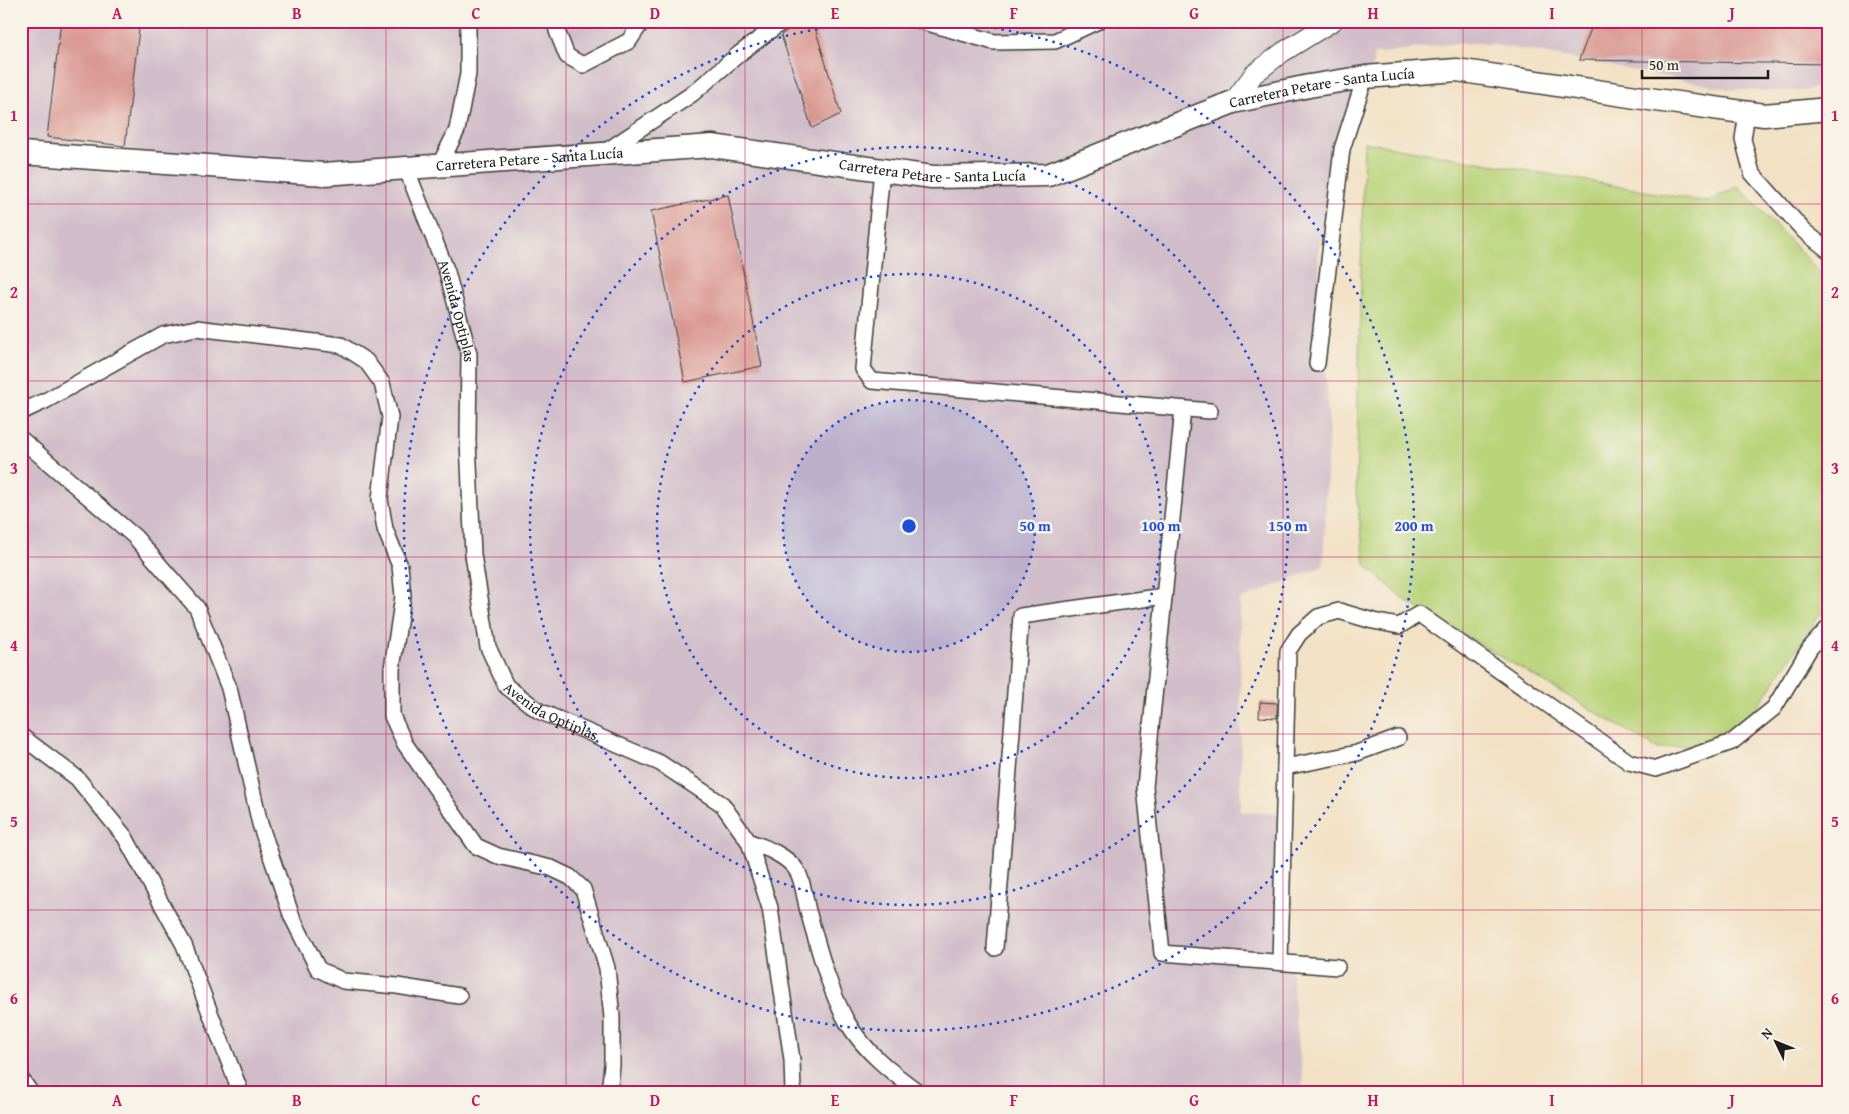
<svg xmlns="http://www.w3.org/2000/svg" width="1849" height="1114" viewBox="0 0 1849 1114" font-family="'Gentium Book Plus',serif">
<rect width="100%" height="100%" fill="#f7f3e8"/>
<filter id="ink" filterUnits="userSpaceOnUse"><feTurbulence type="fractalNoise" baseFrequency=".02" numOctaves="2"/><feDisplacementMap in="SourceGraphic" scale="10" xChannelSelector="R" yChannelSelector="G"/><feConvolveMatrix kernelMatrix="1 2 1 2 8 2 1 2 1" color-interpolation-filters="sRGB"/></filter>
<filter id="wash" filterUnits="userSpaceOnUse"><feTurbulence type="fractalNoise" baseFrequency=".0096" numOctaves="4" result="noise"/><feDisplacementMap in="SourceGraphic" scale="20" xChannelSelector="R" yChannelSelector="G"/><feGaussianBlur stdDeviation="1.12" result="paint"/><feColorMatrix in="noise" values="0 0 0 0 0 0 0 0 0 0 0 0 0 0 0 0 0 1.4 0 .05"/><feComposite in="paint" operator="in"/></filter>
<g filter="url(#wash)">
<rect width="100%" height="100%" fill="#f2e1c4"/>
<path fill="#d1bdc9" d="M21,21H1828V84L1803,91H1765L1729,89L1528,50L1479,43L1448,44L1374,54L1370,86L1343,134L1329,192L1318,253L1329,428L1323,566L1240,600L1241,812L1281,814L1287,935L1304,1093H21Z"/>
<path fill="#b8d378" stroke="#6a784a" d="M1364,142L1708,202L1738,186L1828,281V607L1819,616L1736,739L1658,749L1403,599L1365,564L1356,492Z"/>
<g id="blocks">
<path fill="#d99791" d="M61,21H140L125,146L47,137Z
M801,21H813L841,114L812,128L781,35Z
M1594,21H1828V64L1579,60Z
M728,195L762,366L685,382L651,211Z
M1260,702L1277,703V718L1259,717Z"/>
</g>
</g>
<g filter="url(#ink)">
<use href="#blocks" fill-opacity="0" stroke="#3c3a35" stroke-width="1"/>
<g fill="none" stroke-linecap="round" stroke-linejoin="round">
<defs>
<g id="minor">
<path d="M556,21L557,31L567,56L583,65L629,41L641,23L640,21"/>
<path d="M921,21L994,42L1055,41L1098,21"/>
<path d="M1747,113L1743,139L1752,173L1804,231L1828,250"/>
<path d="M605,152L692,94L739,54L783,21"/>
<path d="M439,166L457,130L468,74V21"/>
<path id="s1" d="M406,168L447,272L469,354L468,441L473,555L488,647L506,686L539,711L660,763L722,804L749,842L770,908L792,1060L793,1093"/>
<path d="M882,170L863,369L872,381L1210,411"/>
<path d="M1317,364L1342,149L1365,77"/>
<path d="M1183,409L1145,787L1162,953L1337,967"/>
<path d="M21,412L45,401L163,335L196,328L341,345L366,361L382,383L390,417L380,499L385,529L400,566L403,596L392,669V716L405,744L476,846L498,856L551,868L570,877L583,889L607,968L612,1018V1065L609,1093"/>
<path d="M21,439L135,537L197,608L229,688L260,824L292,917L318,969L343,981L397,986L459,996"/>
<path d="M21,736L77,778L125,837L184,945L241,1093"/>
<path d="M1285,767L1357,753L1398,738"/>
<path d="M749,842C764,846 789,857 797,871C803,880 805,900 808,911C819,949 828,987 847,1022C865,1052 892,1073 920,1093"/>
<path d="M995,948L1021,616L1164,596"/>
<path d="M1280,962L1288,651L1299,634L1318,617L1339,611L1373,621L1399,626L1419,614L1629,762L1656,769L1732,742L1774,708L1810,648L1828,628"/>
<path d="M21,1079L31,1093"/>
</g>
<path id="tertiary" d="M1233,102L1254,74L1283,52L1333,21"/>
<g id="primary">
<path id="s2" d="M21,153L324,174L712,146L932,177L1048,175L1233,102L1309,86L1365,77L1457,70L1656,100L1764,115L1828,109"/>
</g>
</defs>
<use href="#minor" stroke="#3c3a35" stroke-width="18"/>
<use href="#tertiary" stroke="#3c3a35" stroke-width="21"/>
<use href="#primary" stroke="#3c3a35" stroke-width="25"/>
<use href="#minor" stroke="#fff" stroke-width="15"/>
<use href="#tertiary" stroke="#fff" stroke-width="19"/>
<use href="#primary" stroke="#fff" stroke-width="22"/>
</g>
</g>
<path fill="none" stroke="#c2185b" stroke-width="1" stroke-opacity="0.55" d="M207,21V1093M386,21V1093M566,21V1093M745,21V1093M924,21V1093M1104,21V1093M1283,21V1093M1463,21V1093M1642,21V1093M21,204H1828M21,381H1828M21,557H1828M21,734H1828M21,910H1828"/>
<circle cx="909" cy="526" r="126" fill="#1d4ed8" fill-opacity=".12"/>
<g fill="none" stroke="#1d4ed8" stroke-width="2.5" stroke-dasharray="2.5 5">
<circle cx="909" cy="526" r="126"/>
<circle cx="909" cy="526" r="252"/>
<circle cx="909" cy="526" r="379"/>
<path d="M927 21A505 505 0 1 1 891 21"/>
</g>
<g text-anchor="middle" stroke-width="5" stroke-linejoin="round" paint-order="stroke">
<g font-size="15" fill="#1c1c1c" stroke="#f7f3e8">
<text dy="5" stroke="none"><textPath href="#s2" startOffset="1320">Carretera Petare - Santa Lucía</textPath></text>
<text dy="5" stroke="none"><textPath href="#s2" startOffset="510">Carretera Petare - Santa Lucía</textPath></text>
<text dy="5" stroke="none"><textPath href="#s2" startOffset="915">Carretera Petare - Santa Lucía</textPath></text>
<text dy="5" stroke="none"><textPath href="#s1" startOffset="152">Avenida Optiplas</textPath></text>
<text dy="5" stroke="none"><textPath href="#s1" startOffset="586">Avenida Optiplas</textPath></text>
</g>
</g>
<circle cx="909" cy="526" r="8" fill="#1d4ed8" stroke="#f7f3e8" stroke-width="2.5"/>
<g font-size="15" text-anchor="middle" font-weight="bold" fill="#1d4ed8" stroke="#f7f3e8" stroke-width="5" stroke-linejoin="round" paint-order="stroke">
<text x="1035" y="531">50 m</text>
<text x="1161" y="531">100 m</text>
<text x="1288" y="531">150 m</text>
<text x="1414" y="531">200 m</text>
</g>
<rect width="1849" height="1114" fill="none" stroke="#f7f3e8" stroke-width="55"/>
<g transform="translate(1776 1042) rotate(313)" stroke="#f7f3e8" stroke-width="4" paint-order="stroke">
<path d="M0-4L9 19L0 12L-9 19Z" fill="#1c1c1c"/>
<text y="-8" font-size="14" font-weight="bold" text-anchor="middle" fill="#1c1c1c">N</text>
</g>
<path d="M1642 70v8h126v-8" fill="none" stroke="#1c1c1c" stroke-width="2.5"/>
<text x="1649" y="70" font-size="15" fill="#1c1c1c" stroke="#f7f3e8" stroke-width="4" paint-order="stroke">50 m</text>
<rect x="28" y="28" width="1794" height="1058" fill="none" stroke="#c2185b" stroke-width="2"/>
<g font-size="16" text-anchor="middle" font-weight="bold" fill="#c2185b">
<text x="117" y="19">A</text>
<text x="297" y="19">B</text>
<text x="476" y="19">C</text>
<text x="655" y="19">D</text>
<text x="835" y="19">E</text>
<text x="1014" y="19">F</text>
<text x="1194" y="19">G</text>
<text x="1373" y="19">H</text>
<text x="1552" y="19">I</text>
<text x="1732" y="19">J</text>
<text x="14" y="121">1</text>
<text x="1835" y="121">1</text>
<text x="14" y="298">2</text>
<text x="1835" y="298">2</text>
<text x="14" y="474">3</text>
<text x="1835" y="474">3</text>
<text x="14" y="651">4</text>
<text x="1835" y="651">4</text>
<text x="14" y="827">5</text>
<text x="1835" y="827">5</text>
<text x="14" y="1004">6</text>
<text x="1835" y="1004">6</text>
<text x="117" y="1106">A</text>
<text x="297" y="1106">B</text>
<text x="476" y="1106">C</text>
<text x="655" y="1106">D</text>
<text x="835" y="1106">E</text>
<text x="1014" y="1106">F</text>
<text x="1194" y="1106">G</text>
<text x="1373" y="1106">H</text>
<text x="1552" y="1106">I</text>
<text x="1732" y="1106">J</text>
</g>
</svg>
